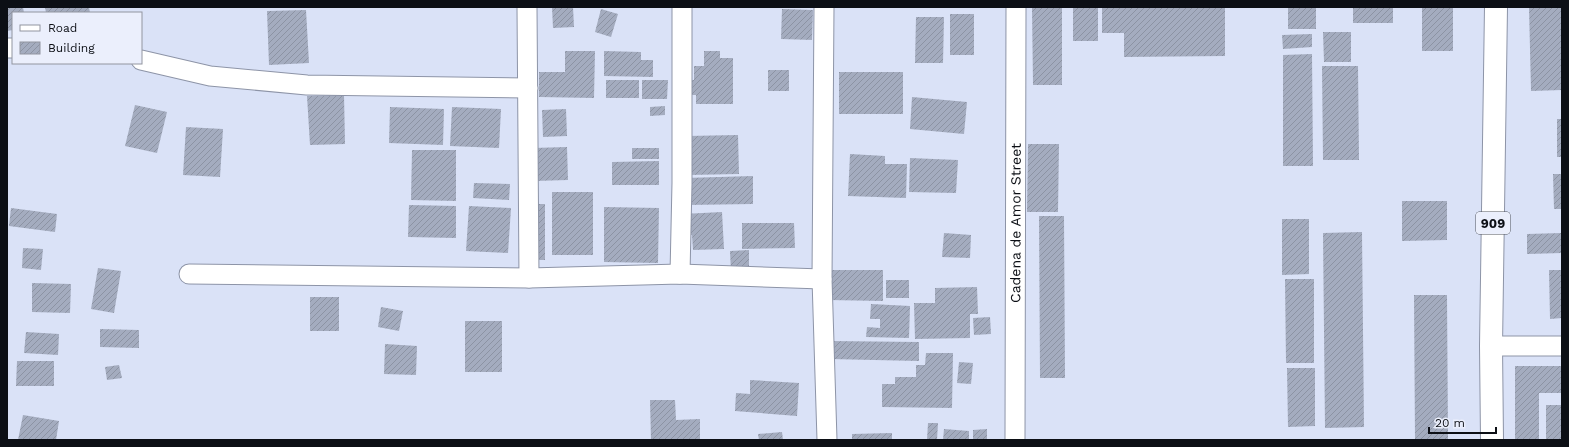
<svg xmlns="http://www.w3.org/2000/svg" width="1569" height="447" viewBox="0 0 1569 447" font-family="'Work Sans',sans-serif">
<defs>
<pattern id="building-hatch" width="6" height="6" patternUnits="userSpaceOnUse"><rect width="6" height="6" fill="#a4acbf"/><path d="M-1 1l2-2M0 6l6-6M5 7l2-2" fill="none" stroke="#8c93a3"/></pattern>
</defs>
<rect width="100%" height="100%" fill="#dae2f7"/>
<path fill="url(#building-hatch)" d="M7,7H23L24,13H13V30L7,31Z
M45,7H89L90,13H46Z
M552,7H573L574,27L553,28Z
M1032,7H1062V85H1033Z
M1073,7H1098V41H1073Z
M1102,7H1225V56L1124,57V33H1102Z
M1288,7H1316V29H1288Z
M1353,7H1393V23H1353Z
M1422,7H1453V51H1422Z
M1529,7H1562V90L1531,91Z
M601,9L618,14L611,37L595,32Z
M782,9L813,10L812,40L781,39Z
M306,10L309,63L269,65L267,11Z
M950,14H974V55H950Z
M916,17H944L943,63H915Z
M1323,32H1351V62H1324Z
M1312,34V47L1283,49L1282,35Z
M565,51H595L594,98L539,97V72H565Z
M604,51L641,52V60H653V77L604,76Z
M704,51H720V58H733V104H696V95H686V80H694V66H704Z
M1312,54L1313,166H1283V55Z
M1322,66H1358L1359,160H1323Z
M768,70H789V91H768Z
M839,72H903V114H839Z
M606,80H639V98H606Z
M642,80H668L667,99H642Z
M344,95L345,144L310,145L307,96Z
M912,97L967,102L964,134L910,129Z
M135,105L167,112L157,153L125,146Z
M665,106V115L650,116V107Z
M390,107L444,109L443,145L389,143Z
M452,107L501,109L499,148L450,146Z
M566,109L567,136L543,137L542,110Z
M1557,119H1562V157H1557Z
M186,127L223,129L220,177L183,175Z
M738,135L739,174L688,175L687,136Z
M1028,144H1059L1058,212H1027Z
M567,147L568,180L534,181L533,148Z
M632,148H659V159H632Z
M412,150H456V201L411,200Z
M850,154L885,156V164H907L906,198L848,196Z
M910,158L958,160L956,193L909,192Z
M659,161V185H612V162Z
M1553,174H1562V209H1554Z
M753,176V204L686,205L685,178Z
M474,183L510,184L509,200L473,198Z
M552,192H593V255H552Z
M1402,201H1447V240L1402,241Z
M531,204H545V260H531Z
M409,205L456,206V238L408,237Z
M469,206L511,208L508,253L466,251Z
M604,207L659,208L658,263L604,262Z
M11,208L57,214L55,232L9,226Z
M722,212L724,249L693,250L692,235H684L683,214Z
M1039,216H1064L1065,378H1040Z
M1282,219H1309V274L1282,275Z
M742,223H794L795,248L742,249Z
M1362,232L1364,427L1325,428L1323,233Z
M944,233L971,235L970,258L942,257Z
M1562,233V253L1527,254V234Z
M23,248L43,249L41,270L22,268Z
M749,250V272H731L730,251Z
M98,268L121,271L114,313L91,309Z
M829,270H883V301L828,300Z
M1549,270H1562V318L1550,319Z
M1285,279H1314V363H1286Z
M886,280H909V298H886Z
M32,283L71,284L70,313L32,312Z
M977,287L978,314H970V338L915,339L914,303H935V288Z
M1414,295H1447L1448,440H1415Z
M310,297H339V331H310Z
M871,304L910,306L909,338L866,337L867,327L880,328V319H870Z
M381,307L403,311L399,331L378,327Z
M990,317L991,334L974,335L973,318Z
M465,321H502V372H465Z
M100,329L139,330V348L100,347Z
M26,332L59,334L58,355L24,353Z
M829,341L919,342V361L829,359Z
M385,344L417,346L416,375L384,374Z
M926,353H953L952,408L882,407V384H895V377H916V365H925Z
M17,361H54V386H16Z
M959,362L973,363L971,384L957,383Z
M119,365L122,378L107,380L105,367Z
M1515,366H1562V393H1539V440H1515Z
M1287,368H1315V426L1288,427Z
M750,380L799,383L797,416L735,411L736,393L750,394Z
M650,400H675L676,420L700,419V439L651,440Z
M1546,405H1562V440H1546Z
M23,415L59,421L56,440H18Z
M928,423H938L937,440H927Z
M944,429L969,431V440H943Z
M987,429V440H973V430Z
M782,432L783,440H759L758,434Z
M892,433V440H852V434Z"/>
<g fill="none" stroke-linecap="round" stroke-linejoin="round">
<defs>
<g id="minor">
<path d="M527,7L529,278"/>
<path d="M824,7L822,279L827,440"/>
<path d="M7,48H13"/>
<path d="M141,60L210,76L307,85L528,88"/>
<path d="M189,274L529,278L680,274L822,279"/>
<path d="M680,274L682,183V7"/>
<path d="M1491,346H1562"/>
<path id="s1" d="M1015,440L1016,7"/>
</g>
<path id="primary" d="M1492,440L1491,346L1496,7"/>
</defs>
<use href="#minor" stroke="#8d94a7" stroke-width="21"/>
<use href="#primary" stroke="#8d94a7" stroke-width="24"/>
<use href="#minor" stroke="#fff" stroke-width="19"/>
<use href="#primary" stroke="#fff" stroke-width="22"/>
</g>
<g text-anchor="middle" stroke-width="3" stroke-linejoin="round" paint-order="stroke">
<rect fill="#ebeffc" stroke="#4f525a" stroke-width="1" x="1476" y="212" width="34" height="22" rx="3"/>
<g font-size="13" font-weight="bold" fill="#0c0f15">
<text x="1493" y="228">909</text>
</g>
<g font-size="14" fill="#0c0f15" stroke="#ebeffc">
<text dy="5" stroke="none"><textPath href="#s1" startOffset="217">Cadena de Amor Street</textPath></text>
</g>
</g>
<rect width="1569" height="447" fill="none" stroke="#0c0f15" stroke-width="16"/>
<rect x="12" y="12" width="130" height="52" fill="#ebeffc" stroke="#9295a0"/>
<rect x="20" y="25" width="20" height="6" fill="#ffffff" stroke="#9295a0"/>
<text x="48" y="32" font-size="12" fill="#0c0f15">Road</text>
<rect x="20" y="42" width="20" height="12" fill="url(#building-hatch)" stroke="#9295a0"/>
<text x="48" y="52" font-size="12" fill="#0c0f15">Building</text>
<path d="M1429 427v6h67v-6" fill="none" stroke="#0c0f15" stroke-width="2"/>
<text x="1435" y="427" font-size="12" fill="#0c0f15" stroke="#ebeffc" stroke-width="3" paint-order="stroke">20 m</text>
</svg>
